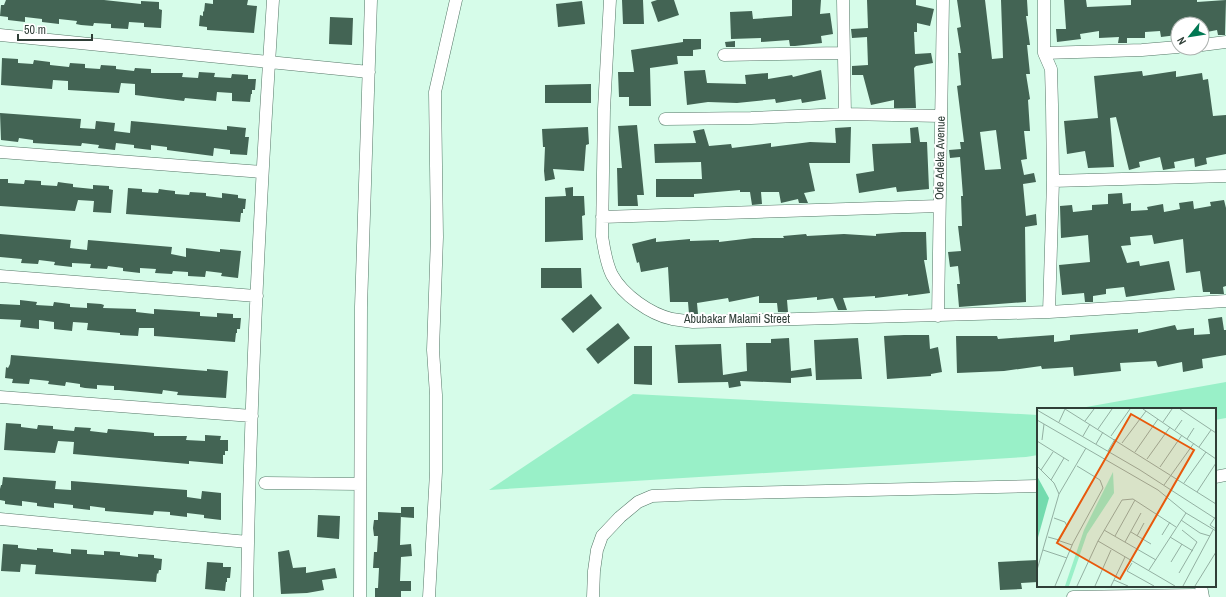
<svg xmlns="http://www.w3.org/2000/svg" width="1226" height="597" viewBox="0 0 1226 597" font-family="'Archivo Narrow',sans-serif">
<rect width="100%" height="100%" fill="#d6fce9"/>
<path fill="#99f0c8" d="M1226,382V418L1215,420V409H1075Z
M633,394L1038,415V455L1026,457L489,490Z"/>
<path fill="#436454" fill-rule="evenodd" d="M6,0H104L141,4V1L159,2V9L162,10L161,28L144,27V23L129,22L128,29L111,28V24L94,23L93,26L81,25L76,24L77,21L59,19V24L42,22V19L25,17V22L8,20V17L0,16L1,5H4Z
M213,0H248L247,5L257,6L254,33L207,30V27L199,26L200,15L203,16V11L204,12L205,3L213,4Z
M622,0H643L644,24H623Z
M657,0H674L679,15L658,22L651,2Z
M792,0H821L820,14L830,13L833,34L821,36L822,43L795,46H790L789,40L761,42V38L731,39L730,12L752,11L753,19L792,16Z
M867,0H916V5L934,9L930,26L917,23V32H914L915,54L931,53L933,63L916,66L914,68L916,108H894V100L871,105L863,75H852V66L868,65L867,37L852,38L851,29L868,28Z
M957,0H985L992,59L1003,58L1001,0H1027L1028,16H1026L1030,45H1027L1030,74H1026L1030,99L1028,100L1030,131H1024L1027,159L1021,160L1024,175L1034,173L1036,182L1023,184L1026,216L1036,214L1037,225L1025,227L1026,302L959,307L957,284H960L958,266L950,267L948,252L961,251L958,226H962L961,196H963L960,157L950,158L949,150L961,149L960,142H964L957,86L961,85L958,53H961L957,28L961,27ZM996,130L1001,169L985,170L980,132Z
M1064,0H1086L1087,7L1131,5V0H1197V2L1226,0L1225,35H1218L1217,30L1202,33V24H1178L1177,35L1161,37L1160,31L1145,32V38H1127V43H1118L1119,37L1099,38V31L1080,34L1081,39L1057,42L1056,29H1066Z
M582,1L585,24L558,27L556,4Z
M330,17L353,18L352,45L329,44Z
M683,39H701V49L693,50V56H677L678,64L650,68L651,106H629V97H619L618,72H634L631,50L683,42Z
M735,41V47H726L725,42Z
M2,58L18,59V63L33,64L34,60L50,62V65L69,67L70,63L85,64V68L100,69L101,65L116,66V69L134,71L135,68L151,69V73H183L182,77L198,78L199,72L215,73L214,77L231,78L232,74L248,75V79H256L255,90H252V94H251L250,102L232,101V93L217,92L216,101L185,98L184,101L135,95V84L121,83L119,93L68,90V81L53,80L52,89L1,85Z
M705,70L707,83L746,84L745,75L768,73V79L792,75L793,77L821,70L826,99L802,103L801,99L776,103L775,99L737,103L708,102L687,105L684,71Z
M1142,71L1143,76L1176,71V77L1202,73L1203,80L1208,79L1213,116L1226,115V154L1206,158L1207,164L1195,167L1194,158L1174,162L1175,168L1163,170L1160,157L1139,162L1140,167L1129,170L1116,117L1110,118L1114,167L1088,168L1085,151L1067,154L1064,121L1098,118L1094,76Z
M591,84V103H545V85Z
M0,113L81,119L80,128L95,129L96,121L115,123L114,131L130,133L131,121L227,130V126L246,128L245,137H249L247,155L230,154V150L214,148L213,156L167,150V147L151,145V150L134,148V145L116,143L115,150L98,148L99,145L82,143L81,146L33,143V140L19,138L18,142L1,140Z
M637,125L644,195H637L638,206H618L617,168H622L618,126Z
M588,127L589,144L586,145L584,171L553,169L555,179L545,181L544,171L545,147H543L542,129Z
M851,127L850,163H809L815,191L804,193L808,203H799L798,199L781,203L779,192H761L762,204L752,205L750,192H740V190L694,194V197H656V179H702L701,162L655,163L654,144L696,143L693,131L704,129L709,146L731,144L732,148L771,143V147L810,142L836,143L835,128Z
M918,127L920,142H927L929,189L897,192L896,187L859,193L856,174L874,171L872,144L911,143L910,128Z
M0,179H8V183L24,184L25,180L41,181V185L57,186L58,182L65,183L73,184V187L93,189V185L109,186V189L113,190L111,213L93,212L94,201L78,200L75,211L0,206Z
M573,187V196H584L585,215L582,216L583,240L545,242V197L566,196L565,188Z
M128,188L142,189V192L158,193L159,189L166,190L175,191V194L189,195L190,192L206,193V196L222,198V193L238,195V198L246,199L245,209H243V213H241L240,222L126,214Z
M1122,193L1123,204L1131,203V211L1148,210L1147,207L1163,204L1164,212L1180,209L1179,203L1193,201L1194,209L1211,206L1210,202L1224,200L1226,208V286L1223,287L1224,294H1210V292H1203L1200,271L1186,273L1183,239L1154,244L1152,235L1130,237L1131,245L1121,246L1127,263L1139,261L1140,266L1169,261L1175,290L1126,297L1124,287L1106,289V294L1093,296V302H1085L1084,293L1062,295L1059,265L1090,262L1088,235L1061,238L1060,206L1072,205L1073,212L1092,210V205L1108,204V194Z
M902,232H926L927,260H924L930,293L908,296V294L875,298V296L843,298L847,310H838L833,298L817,300V297L787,300L788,312H778L777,303H759V296L729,302L728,298L697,303L698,314H689L688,302H670L668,267L641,272L639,262L637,263L632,244L656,238V242L690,239V241L719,240V242L753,238H784L783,236L806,234L807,236L844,234L876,236V234Z
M0,234L71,240L70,248L87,250L88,240L172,247L171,254L186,257V248L220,252V249L241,251L238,278L221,276L222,273L206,271L205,277L188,276V272L173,271L172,274L155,273L156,269L140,268V273L123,271V268L108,266L107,269L90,268L91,264L72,263V267L54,265L55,262L39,260L38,264L21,263L22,259L0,257Z
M541,268H581L582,288H541Z
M591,294L602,308L573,333L561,319Z
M20,300L37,302L36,305L53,306L54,302L70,304V307L87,308V303L101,304L104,305L103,308L136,309V312L154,314V309L200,312V316L217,317V313L233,314V318H241L240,329H237V333H236L235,342L154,336V328H139L138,336L120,335V333L87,330L88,323L73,322L72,331L54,329V322L39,320V329L20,327L21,320L0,319V304L20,305Z
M1222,317L1224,330H1226V355L1202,359L1203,368L1183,372L1182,362L1158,367L1156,361L1120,363L1121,371L1074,376L1073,367L1042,369L1041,366L1004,371L957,373L956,336H997L998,339L1054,335V342L1070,340V335L1138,329V333L1175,325L1177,330L1194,328V335L1210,334L1208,319Z
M618,323L630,338L598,364L586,349Z
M904,335H929L930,349L938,347L942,372L931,374V376L887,379L884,336Z
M789,338L791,371L811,368L812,376L791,378V383L740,381L741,386L729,388L728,382L678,383L675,345L721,344L723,375L747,371L746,343H771V339Z
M858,338L862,379L816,380L814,340Z
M634,346H652V385L634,384Z
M11,355L207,371V369L228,371L226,398L177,395L178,392L163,390L162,394L119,390H114V386L97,385V389L85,388L80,387V384L66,382L65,386L48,384L49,381L30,379L29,384L12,383L13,379L5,378L6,367L8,368L10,364Z
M6,423L21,424V427L37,429L38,425L53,426V429L74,431L75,427L91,428L90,431L107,433L108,429L145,432L154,433V436H187L186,440L205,441V435L221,436L220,440H228V451H225V455H223V464L189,461V464L73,454L74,442L58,441L55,453L4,450Z
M3,477L56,481L55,489L71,490V481L187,490V497L201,499L202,491L221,493V520L204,518V515L187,513V517L170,515V512L154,511L153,515L105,511V508L90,506V510L73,508V505L54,503V508L37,506V503L22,501V506L5,504V501L0,500V489L1,485H2Z
M401,507H414V518L401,517Z
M378,512L401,513L400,545L411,544L412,556L401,557L400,581H411V591H401V597H375V588H378L379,568H373L374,552H377L378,536H374L373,528L374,520H378Z
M318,515L340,516L339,539L317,537Z
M3,544L18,545V548L37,550V548L51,549H53V552L71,554V549L87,550V554L104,555V551L120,552V555L138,557V554L154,555V558L162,559L161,570H159L158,574L157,573L156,582L35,574L36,565L21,564L20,572L1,571Z
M289,550L293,568L306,567V573L335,568L337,578L322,580L324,590L307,593L281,594L278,552Z
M1038,560V582L1021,583L1022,589L1000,590L998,562Z
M207,562L223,563V567H231L230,578H227V582H226L225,591L205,589Z"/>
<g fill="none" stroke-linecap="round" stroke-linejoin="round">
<defs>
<path id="minor" d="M610,0L604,109L602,236C604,249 606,263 612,275C623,295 650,314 672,319C679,320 686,321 693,322L1049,312L1226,301
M843,0L845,114
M1044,0V53L1051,69L1052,105L1053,181L1049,312
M0,35L369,72
M1202,45L1226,42
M1044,53L1142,50L1178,47
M724,55L843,53
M665,119L751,118L845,114L941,116
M0,152L262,172
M1053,181L1226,176
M602,217L939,206
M0,276L257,296
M938,316L943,0
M0,397L252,416
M1215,477L1226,475
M265,483L360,484
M0,519L248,542
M1201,586L1203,597
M247,597C250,398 260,199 273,0
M360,597L361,307L371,0
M429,597L436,472V395L433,350L437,237L435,92L456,0
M593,597L594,571L597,550L602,536L620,517L638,502L652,496L702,494L1038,486
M1073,597L1194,595L1197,597"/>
</defs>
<use href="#minor" stroke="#557767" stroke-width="13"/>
<use href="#minor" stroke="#fff" stroke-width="12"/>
</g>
<g text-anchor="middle" stroke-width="4" stroke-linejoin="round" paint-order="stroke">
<g font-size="12" fill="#2f3e37" stroke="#fff">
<text transform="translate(940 158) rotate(-89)" y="4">Ode Adeka Avenue</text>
<text x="737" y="323">Abubakar Malami Street</text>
</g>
</g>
<g transform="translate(1037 408)">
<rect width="179" height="179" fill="#d6fce9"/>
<path d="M76,64L77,85L50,126L32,178H28L47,122Z" fill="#99f0c8"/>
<path d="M0,68L12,90L0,133Z" fill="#73dbae"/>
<path fill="none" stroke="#93b0a2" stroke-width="1" d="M28,1L179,96M106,1L179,51M143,1L179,25M0,2L103,62L179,111M0,12L121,82L149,105M48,13L57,1M22,14L28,1M126,14L135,1M61,21L75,1M138,22L145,12M46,28L53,16M74,28L93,1M150,31L157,20M5,32L7,16M0,33L32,53M85,35L109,3M59,36L66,24M162,39L174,22M71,43L78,31M98,44L121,11M110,51L133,19M0,58L17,75L22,86L0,162M123,59L145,27M4,62L16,44M14,72L27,50M147,75L169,44M127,77L157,35M160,84L179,55M22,86L49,40M179,108L173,117L179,121M144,112L163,125L173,128M67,122L119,152M94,124L114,136M125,127L133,114M78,128L98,92M100,128L107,115M11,129L22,132L30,118L28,114L17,110M133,129L156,143M20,132L35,137M61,133L138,178M88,134L104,105M6,142L30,150M134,154L145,136M95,155L90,163L117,178M112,162L149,105L179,123M142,165L160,134L145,122M77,172L91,178M18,178L36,135L66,80L63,72L40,58M40,178L61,133L85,92L96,91L139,119M58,178L74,142M74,178L88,149M146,178L176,122M158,178L179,144"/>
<path fill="#e8590c" fill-opacity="0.15" stroke="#e8590c" stroke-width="2" d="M94,6L157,42L83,171L20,135Z"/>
<rect width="179" height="179" fill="none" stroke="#2f3e37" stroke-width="2"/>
</g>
<g transform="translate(1190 36) rotate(240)"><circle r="19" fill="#ffffff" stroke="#acb2af"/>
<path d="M0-3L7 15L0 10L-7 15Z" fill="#017853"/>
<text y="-6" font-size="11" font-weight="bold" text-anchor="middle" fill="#2f3e37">N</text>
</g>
<path d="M18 34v6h74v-6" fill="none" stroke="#2f3e37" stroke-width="2"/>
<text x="24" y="34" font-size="12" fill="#2f3e37" stroke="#ffffff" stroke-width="3" paint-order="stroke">50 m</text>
</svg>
